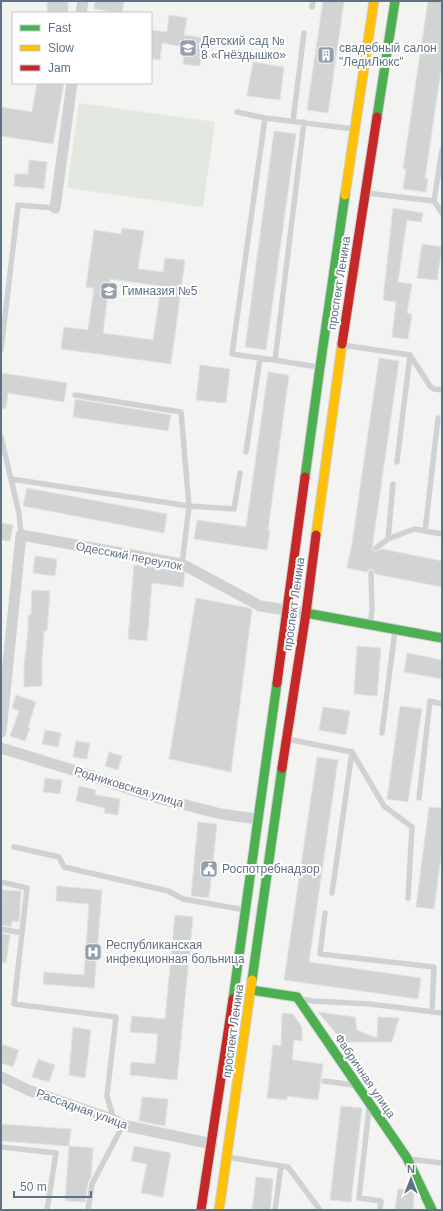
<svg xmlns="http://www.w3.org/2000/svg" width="443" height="1211" viewBox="0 0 443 1211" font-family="Arial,sans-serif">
<rect width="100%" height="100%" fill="#f3f4f1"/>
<path fill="#e2e7df" d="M79,103L215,122L203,207L67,188Z"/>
<path fill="#d2d4d3" stroke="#e2e3e1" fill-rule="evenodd" d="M47,1H68V13H47Z
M95,1H124L122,13L94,9Z
M323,1H344L328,113L307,110Z
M428,1H442V64L425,178L428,179L426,192L403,189L406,169H403Z
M169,15L187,18L184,35L204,38L200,66L183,64L185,47L162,43L160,60L151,59V30L167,32Z
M253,62L284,67L280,100L247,96Z
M37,83H64L53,144L1,136V107L32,112Z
M274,131L296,134L266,350L245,347Z
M29,160L47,162L44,189L29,187V188L14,186L15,174H28Z
M393,208L423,213L421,222L407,220L398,282L412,284L407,313L412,314L408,339L392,337L396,302L383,300Z
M122,228L144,231L138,269L163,272L165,258L185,260L171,364L61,349L64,327L88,330L94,288L86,287L94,230L121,234ZM110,279L161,286L153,340L103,333Z
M422,244L442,247L437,280L417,278Z
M379,358L399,361L372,549L375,552L382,549L442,561V587L375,574L374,570L371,569L368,570L367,572L347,568L352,543Z
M200,365L230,369L226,403L196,400Z
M268,372L289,375L268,530H270L267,550L194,539L197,520L246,527Z
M1,373L67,383L64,402L8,393L6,409L1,408Z
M75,399L171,415L168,431L73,417Z
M27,488L167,514L164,533L23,506Z
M1,523L13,525L10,541L1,540Z
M35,556L57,559L55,576L33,573Z
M134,565L181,571L185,573L183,587L152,583L147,641L128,639Z
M32,590L50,591L49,606L47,631H44L42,661V686L24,687V667L28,630V615H31Z
M196,598L249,608L252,610L231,772L169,759Z
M357,646L381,648L377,696L354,694Z
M407,653L442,660V679L404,672Z
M16,695L36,702L28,727L30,728L25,741L10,736L19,711L12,708Z
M400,706L422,709L408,802L387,799Z
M323,707L350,711L346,735L319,730Z
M45,730L61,733L58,747L42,744Z
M76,741L90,743L87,759L73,757Z
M109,752L122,756L118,770L105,766Z
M317,757L338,760L309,962L421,978L418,999L284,980Z
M45,778L62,780L60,794L43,792Z
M79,786L96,790L95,795L120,799L118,815L104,813L105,808L76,801Z
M429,807L442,808V849L434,909L416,907Z
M198,822L217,824L209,898L191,896Z
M57,886L102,890L94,988L43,984L44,972L84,975L89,904L56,901Z
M2,890L21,891L19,922L12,921L11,927L1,925Z
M175,915L193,917L177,1080L130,1075L131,1062L155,1064L158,1034L130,1032L132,1016L165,1019Z
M1,933L10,935L6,963L1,962Z
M318,1012L355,1017L357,1030L377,1038L378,1017L399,1018L392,1042H343Z
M282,1013L293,1014L302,1027V1041L294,1040L292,1060L323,1064L318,1100L287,1096V1100L267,1098L273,1045L281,1046Z
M73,1027L91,1030L85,1078L69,1075Z
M1,1044L19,1050L13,1067L1,1063Z
M38,1059L55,1065L49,1082L32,1077Z
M142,1097L168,1099L165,1126L139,1121Z
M341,1106L362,1108L351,1202L330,1200Z
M1,1124L71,1129L69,1146L1,1141Z
M69,1146L93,1148L91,1177L88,1183L85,1202L65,1201Z
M134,1146L171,1153L163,1197L141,1193L147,1164L131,1161Z
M256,1177L273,1179L270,1210H252Z
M398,1189L412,1190L414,1194L413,1210H395Z"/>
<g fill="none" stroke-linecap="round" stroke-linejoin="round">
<defs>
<path id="fast" d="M377,117L395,1
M305,477L320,367L345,195
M306,613L442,638
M252,980L282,768
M251,990L297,997L407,1158L432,1210
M233,999L277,683"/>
<path id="slow" d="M345,195L374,1
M316,535L342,344
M219,1210L252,980"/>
<path id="jam" d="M342,344L377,117
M277,683L305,477
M282,768L306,613L316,535
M201,1210L233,999"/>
</defs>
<use href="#fast" stroke="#cfd1d2" stroke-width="11"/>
<use href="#slow" stroke="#cfd1d2" stroke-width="11"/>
<use href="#jam" stroke="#cfd1d2" stroke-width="11"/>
<path stroke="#d0d1d2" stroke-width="5.5" d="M312,7L313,1
M237,112L265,118
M293,121L304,33
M366,193L434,201L442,150
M434,201L442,213
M342,345L410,355L430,386L434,389L442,390
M1,350L18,205L55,208
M260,358L232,354L265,118L354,129
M275,360L304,122
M1,437L19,513L21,535
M246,452L260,358L319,367
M397,462L410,355
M11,479L189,506L181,412L75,395
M425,531L438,418
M388,539L393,484
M376,548L388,539L414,529L442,534
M182,564L189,506L234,509L240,473
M370,624L372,610L371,573
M382,733L395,630
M287,739L352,752L332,893
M352,752L384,806L412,827L408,898
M419,798L430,701L442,704
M14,847L59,857L64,867L168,891L183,899L245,910
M1,882L27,888L14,1004L116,1017L107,1096L114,1120
M325,913L320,954L434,967L432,1012
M1,929L22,933
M301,999L313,1001L370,1004L442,1013
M324,1081L354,1085
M369,1108L359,1198L381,1201L380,1210
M1,1147L56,1153L47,1210
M227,1157L288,1167L320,1210
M409,1159L442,1163
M88,1210L92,1184L123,1125
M275,1210L281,1166"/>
<path stroke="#d0d1d2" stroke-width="11" d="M81,13L83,1
M55,208L72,83
M1,732L21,535L182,564L260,606L306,613
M1,748L76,771L154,797L221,814L258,819
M1,1077L28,1090L114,1120L123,1125L212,1144"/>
<use href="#fast" stroke="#4caf50" stroke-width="9"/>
<use href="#slow" stroke="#ffc107" stroke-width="9"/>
<use href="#jam" stroke="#c62828" stroke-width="9"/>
</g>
<defs>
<symbol id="school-square" viewBox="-11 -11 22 22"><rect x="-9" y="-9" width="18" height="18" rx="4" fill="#939faa" stroke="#fff"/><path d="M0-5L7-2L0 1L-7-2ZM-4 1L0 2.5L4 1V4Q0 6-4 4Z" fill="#fff"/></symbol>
<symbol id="building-square" viewBox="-11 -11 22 22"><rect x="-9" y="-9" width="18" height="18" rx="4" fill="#939faa" stroke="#fff"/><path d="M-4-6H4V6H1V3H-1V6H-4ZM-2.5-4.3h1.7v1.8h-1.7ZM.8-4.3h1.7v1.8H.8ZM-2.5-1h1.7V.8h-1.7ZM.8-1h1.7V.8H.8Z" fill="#fff"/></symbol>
<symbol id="civic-square" viewBox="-11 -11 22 22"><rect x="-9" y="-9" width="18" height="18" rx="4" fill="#939faa" stroke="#fff"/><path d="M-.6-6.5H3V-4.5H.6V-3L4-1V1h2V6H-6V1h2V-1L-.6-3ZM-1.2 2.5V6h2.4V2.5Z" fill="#fff"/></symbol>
<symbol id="hospital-square" viewBox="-11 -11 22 22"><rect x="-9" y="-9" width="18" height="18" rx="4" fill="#939faa" stroke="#fff"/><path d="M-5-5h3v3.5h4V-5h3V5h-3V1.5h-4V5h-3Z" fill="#fff"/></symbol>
</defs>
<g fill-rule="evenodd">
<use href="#school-square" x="178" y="38" width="20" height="20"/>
<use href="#building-square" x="316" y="45" width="20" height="20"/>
<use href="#school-square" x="99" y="281" width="20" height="20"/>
<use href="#civic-square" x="199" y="859" width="20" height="20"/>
<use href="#hospital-square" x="83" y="942" width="20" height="20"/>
</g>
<g text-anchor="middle" stroke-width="4" stroke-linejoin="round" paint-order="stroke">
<g font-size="12" fill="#607184" stroke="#fff" text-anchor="start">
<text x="201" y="45">Детский сад №<tspan x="201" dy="14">8 «Гнёздышко»</tspan></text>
<text x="339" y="52">свадебный салон<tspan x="339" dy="14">"ЛедиЛюкс"</tspan></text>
<text x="122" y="295">Гимназия №5</text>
<text x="222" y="873">Роспотребнадзор</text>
<text x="106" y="949">Республиканская<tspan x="106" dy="14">инфекционная больница</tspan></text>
</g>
<g font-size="12" fill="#607184" stroke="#fff">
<text transform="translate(339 283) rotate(-81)" y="4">проспект Ленина</text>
<text transform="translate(129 556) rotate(11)" y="4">Одесский переулок</text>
<text transform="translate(294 604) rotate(-82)" y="4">проспект Ленина</text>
<text transform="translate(129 787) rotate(17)" y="4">Родниковская улица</text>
<text transform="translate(233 1031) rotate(-82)" y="4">проспект Ленина</text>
<text transform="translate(365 1076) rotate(56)" y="4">Фабричная улица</text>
<text transform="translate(82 1109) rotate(20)" y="4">Рассадная улица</text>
</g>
</g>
<rect width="443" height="1211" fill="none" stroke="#607184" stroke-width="4"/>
<rect x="12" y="12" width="140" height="72" fill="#ffffff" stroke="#bfc6ce"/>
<rect x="20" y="25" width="20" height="6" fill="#4caf50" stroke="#bfc6ce"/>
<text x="48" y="32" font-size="12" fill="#607184">Fast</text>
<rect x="20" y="45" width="20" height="6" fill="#ffc107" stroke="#bfc6ce"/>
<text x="48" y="52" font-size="12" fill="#607184">Slow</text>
<rect x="20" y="65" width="20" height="6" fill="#c62828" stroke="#bfc6ce"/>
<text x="48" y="72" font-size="12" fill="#607184">Jam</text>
<g transform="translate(411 1179)" stroke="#ffffff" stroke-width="3" paint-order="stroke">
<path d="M0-3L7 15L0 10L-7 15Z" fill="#607184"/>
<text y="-6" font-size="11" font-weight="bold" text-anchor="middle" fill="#607184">N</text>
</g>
<path d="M14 1191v6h77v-6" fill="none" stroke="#607184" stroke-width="2"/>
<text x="20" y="1191" font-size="12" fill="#607184" stroke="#ffffff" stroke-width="3" paint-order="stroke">50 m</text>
</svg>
